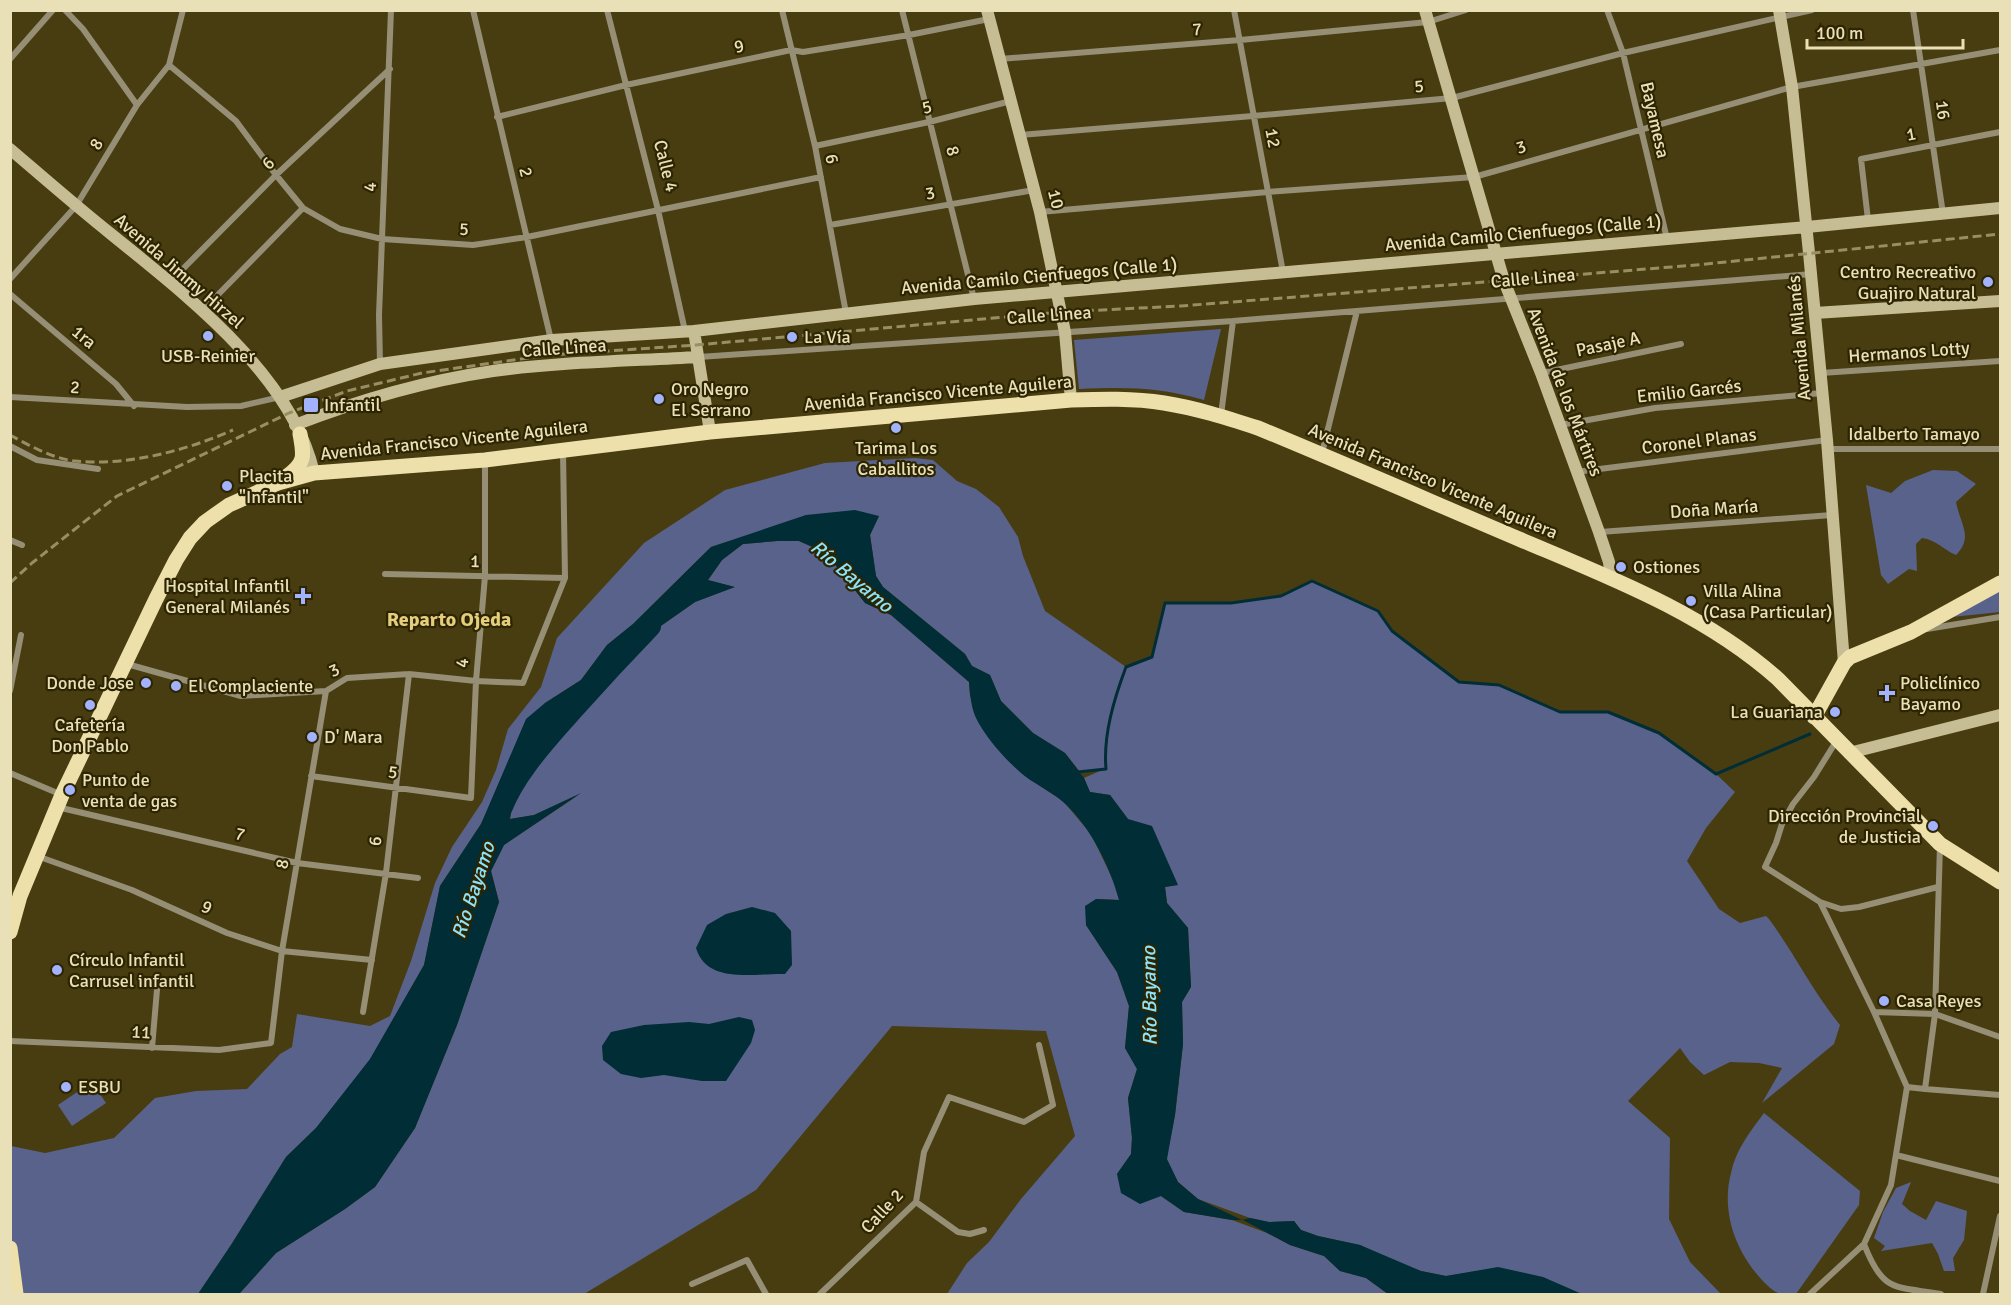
<svg xmlns="http://www.w3.org/2000/svg" width="2011" height="1305" viewBox="0 0 2011 1305" font-family="Signika,sans-serif">
<rect width="100%" height="100%" fill="#483d10"/>
<path fill="#59628a" d="M1221,329L1204,400C1158,387 1127,387 1079,389L1074,340Z
M915,458L933,460L957,481L976,489L999,507L1018,537L1023,556L1045,611L1126,667L1152,657L1165,603H1231L1281,596L1312,581L1378,611L1392,631L1459,682L1499,686L1560,712H1608L1659,733L1716,774L1735,792L1706,828L1687,861L1719,909L1740,923L1766,916L1769,919C1794,953 1813,992 1840,1025L1834,1044L1762,1103L1782,1068L1759,1063L1730,1062L1704,1075L1690,1062L1680,1048L1628,1101L1670,1138L1669,1219L1690,1262L1721,1294H1582L1478,1271L1446,1276L1421,1271L1400,1264L1360,1245L1318,1236L1301,1230L1294,1221L1269,1222L1250,1218L1198,1199L1178,1182L1166,1159L1175,1115L1183,1044L1182,1002L1191,987L1188,928L1167,903L1165,887L1177,885L1110,795L1090,792L1084,778L1102,770L1081,773L1065,753L1033,733L1001,701L990,675L972,666L965,654L883,587L876,576L870,535L879,516L759,532L711,547L633,624L607,645L581,680L545,703L498,788L481,824L440,886L424,965L370,1060L316,1128L286,1157L231,1245L198,1294H11V1146L45,1153L114,1138L155,1098L196,1091L247,1089L280,1054L292,1047L297,1014L370,1026L390,1016L411,961L435,883L452,847L482,802L496,770L508,729L541,687L557,638L644,543L725,490L825,463Z
M1933,470L1957,471L1976,484L1956,502C1960,524 1974,537 1956,555C1942,549 1937,540 1922,538L1916,544L1917,571L1909,569L1888,584L1881,575L1866,485L1891,493L1905,481Z
M778,541H799L826,553L865,603L891,615L969,682L970,696L1021,773L1063,801L1091,834L1114,882L1119,900L1096,899L1086,925L1117,972L1129,1006L1125,1048L1137,1069L1128,1098L1132,1138L1131,1154L1117,1174L1161,1196L1184,1212L1232,1220L1267,1233L1290,1245L1324,1256L1340,1271L1366,1278L1388,1294H947L967,1263L989,1242L1021,1199L1075,1136L1046,1031L892,1026L756,1190L584,1294H239L276,1253L345,1209L375,1187L415,1128L457,1025L499,902L491,871L504,845L577,796L534,815L510,819L516,777L549,727L608,663L695,602L734,587L708,580L722,560L743,544Z
M2000,589V612L1952,617Z
M92,1082L106,1103L72,1126L58,1105Z
M1764,1113L1860,1191L1859,1205L1796,1294C1791,1295 1783,1296 1778,1293C1771,1290 1766,1284 1761,1279C1735,1250 1721,1211 1731,1173C1736,1149 1750,1132 1764,1113Z
M1911,1182L1902,1204L1910,1211L1926,1220L1936,1201L1967,1211L1964,1240L1953,1258L1955,1271H1944L1938,1254L1932,1243L1881,1251L1885,1246L1874,1238L1883,1212L1896,1188Z"/>
<path fill="#002d36" d="M855,510L879,516L870,535L876,576L883,587L965,654L972,666L990,675L1001,701L1033,733L1065,753L1084,778L1090,792L1110,795L1128,819L1152,826L1178,885L1165,887L1167,903L1188,928L1191,987L1182,1002L1183,1044L1175,1115L1167,1159L1178,1182L1198,1199L1242,1220L1250,1218L1269,1222L1294,1221L1301,1230L1318,1236L1360,1245L1421,1271L1446,1276L1498,1267L1543,1277L1582,1294H1388L1366,1278L1340,1271L1324,1256L1290,1245L1243,1220H1232L1184,1212L1161,1196L1140,1204L1121,1193L1117,1174L1131,1154L1132,1138L1128,1098L1137,1069L1125,1048L1129,1006L1117,972L1086,925L1085,906L1096,899L1119,900C1110,866 1089,824 1062,801C1049,790 1032,783 1020,772C1004,758 986,738 976,718C971,707 970,694 969,682L891,615L865,603L826,553L799,541H777L743,544L722,560L708,580L735,587L695,602L608,663L549,727L516,777L510,819L534,815L581,793L504,845L491,871L499,902L457,1025L415,1128L375,1187L345,1209L276,1253L239,1294H198L231,1245L286,1157L316,1128L370,1059L424,965L440,886L481,824L526,719L545,703L581,680L607,645L633,624L711,547L806,515Z
M752,907L775,913L791,931L792,965L785,974C755,973 707,985 696,948L707,925L726,914Z
M739,1017L752,1020L755,1030L751,1043L726,1081H702L664,1075L641,1078L621,1074L603,1060L602,1046L611,1032L644,1025L689,1022L709,1024Z"/>
<g fill="none" stroke-linecap="round" stroke-linejoin="round">
<path stroke="#002d36" stroke-width="3" d="M1078,772L1106,769C1103,735 1114,699 1126,667L1152,657L1165,603H1231L1281,596L1312,581L1378,611L1392,631L1459,682L1499,685L1560,712H1608L1659,733L1716,774L1810,734"/>
<path stroke="#002d36" stroke-width="18" d="M503,809C518,772 547,742 573,712C599,683 625,655 652,627"/>
<path stroke="#968f76" stroke-width="6" d="M65,10L83,29L137,105
M473,10L551,340
M607,10L658,210L685,331
M782,10L815,146L846,313
M902,10L974,299
M1234,10L1283,272
M1607,10L1623,53L1667,239
M1913,10L1943,214
M10,59L53,10
M1000,59L1240,40L1428,22L1466,10
M169,65L236,121L276,175L303,208L340,229L382,239L473,245L527,237L821,177
M497,117L626,85L791,50L803,52L909,35L989,19
M1020,135L1253,116L1452,98L1623,53L1812,10
M815,146L929,122L1011,101
M1040,212L1268,192L1474,177L1792,87L2000,50
M1868,220L1861,159L2000,132
M830,225L1034,190
M10,279L76,206L137,105L169,65L183,10
M170,282L276,175L390,69
M10,294L116,384L134,406
M203,310L303,208
M699,357L1233,321L1812,274
M380,364L379,315L391,10
M1542,373L1681,344
M1821,373L2000,361
M10,397L187,407L241,406L280,397
M1221,415L1233,321
M1560,425L1655,408L1822,393
M10,446L37,460L98,469
M1828,449H2000
M1322,453L1357,311
M1576,472L1827,440
M1600,532L1832,515
M10,540L22,545
M385,574L565,578
M1927,629L2000,617
M127,664L241,696L326,691L347,678L409,674L476,681L523,683L565,578L563,452
M10,691L21,635
M1837,740L1814,777L1793,804L1782,824L1776,843L1765,867L1820,902L1874,1012L1907,1087
M10,773L62,795
M311,776L471,798L476,681L485,576V460
M57,807L297,863L418,878
M37,856L132,890L227,933L282,951L372,960
M1820,902L1841,909L1859,907L1938,887
M363,1012L386,873L409,674
M1874,1012L1935,1014L2000,1037
M10,1041L219,1050L271,1043L282,951L326,691
M152,1048L158,978
M1925,1089L2000,1095
M1896,1155L2000,1181
M916,1202L958,1232L970,1234L984,1230
M1864,1244C1883,1293 1894,1286 1941,1294
M692,1284L747,1260L766,1294
M820,1294L916,1202L924,1152L949,1097L1024,1122L1053,1105L1039,1045
M1810,1294L1864,1244L1891,1185L1907,1087L1925,1089L1935,1014L1940,845
M1983,1294L2000,1216"/>
<path stroke="#c7bd94" stroke-width="12" d="M987,10L1040,212L1065,332L1071,400
M1425,10L1504,281L1541,373L1599,532L1609,562L1611,578
M1779,10L1792,87L1809,253L1827,440L1844,663
M10,149C44,178 77,207 111,234C186,295 292,375 314,473
M1815,313L2000,301
M694,331L710,432
M280,397L380,364L552,340L694,331L974,299L1807,227L2000,208
M295,425C359,400 425,381 493,371C560,362 630,361 698,357
M1849,753L2000,715"/>
<path stroke="#eee0ab" stroke-width="15" d="M286,477C306,463 304,456 300,434
M1814,717L1844,663L1850,657L1911,632L2000,583
M10,932L20,896L62,795L156,599L176,560L190,538L205,522L229,505L278,483L314,473L485,460L710,432L1071,400C1102,399 1133,398 1164,403C1196,408 1227,418 1258,428C1345,464 1432,502 1519,539C1609,577 1704,613 1778,679L1940,844L2000,882
M10,1248L16,1294"/>
<path stroke="#988e63" stroke-width="3" stroke-dasharray="9 4.5" stroke-linecap="butt" d="M10,435C28,445 54,459 75,461C127,466 185,451 233,430
M10,583L32,563L117,496L289,413L347,391L422,373L549,355L696,345L1061,312L1181,306L1523,279L1696,265L2000,234"/>
</g>
<g fill="#a3b2fd" stroke="#2d2401" stroke-width="2">
<circle cx="1988" cy="282" r="6"/>
<circle cx="208" cy="336" r="6"/>
<circle cx="792" cy="337" r="6"/>
<circle cx="659" cy="399" r="6"/>
<rect x="303" y="397" width="16" height="16" rx="3"/>
<circle cx="896" cy="428" r="6"/>
<circle cx="227" cy="486" r="6"/>
<circle cx="1621" cy="567" r="6"/>
<path d="M300 587h6v6h6v6h-6v6h-6v-6h-6v-6h6z"/>
<circle cx="1691" cy="601" r="6"/>
<circle cx="146" cy="683" r="6"/>
<circle cx="176" cy="686" r="6"/>
<path d="M1884 684h6v6h6v6h-6v6h-6v-6h-6v-6h6z"/>
<circle cx="90" cy="705" r="6"/>
<circle cx="1835" cy="712" r="6"/>
<circle cx="312" cy="737" r="6"/>
<circle cx="70" cy="790" r="6"/>
<circle cx="1933" cy="826" r="6"/>
<circle cx="57" cy="970" r="6"/>
<circle cx="1884" cy="1001" r="6"/>
<circle cx="66" cy="1087" r="6"/>
</g>
<g text-anchor="middle" stroke-width="4.5" stroke-linejoin="round" paint-order="stroke">
<g font-size="18" fill="#eae0b8" stroke="#2d2401">
<text transform="translate(1197 29) rotate(-5)" y="6">7</text>
<text transform="translate(739 46) rotate(-12)" y="6">9</text>
<text transform="translate(1419 86) rotate(-5)" y="6">5</text>
<text transform="translate(927 107) rotate(-13)" y="6">5</text>
<text transform="translate(1943 110) rotate(82)" y="6">16</text>
<text transform="translate(1655 120) rotate(77)" y="6">Bayamesa</text>
<text transform="translate(1911 134) rotate(-10)" y="6">1</text>
<text transform="translate(1273 138) rotate(79)" y="6">12</text>
<text transform="translate(96 144) rotate(-59)" y="6">8</text>
<text transform="translate(1521 147) rotate(-16)" y="6">3</text>
<text transform="translate(953 151) rotate(75)" y="6">8</text>
<text transform="translate(832 159) rotate(79)" y="6">6</text>
<text transform="translate(268 163) rotate(-44)" y="6">6</text>
<text transform="translate(666 166) rotate(76)" y="6">Calle 4</text>
<text transform="translate(526 172) rotate(76)" y="6">2</text>
<text transform="translate(370 187) rotate(-88)" y="6">4</text>
<text transform="translate(930 193) rotate(-9)" y="6">3</text>
<text transform="translate(1056 199) rotate(76)" y="6">10</text>
<text transform="translate(464 229) rotate(2)" y="6">5</text>
<text transform="translate(1523 233) rotate(-5)" y="6">Avenida Camilo Cienfuegos (Calle 1)</text>
<text transform="translate(179 271) rotate(41)" y="6">Avenida Jimmy Hirzel</text>
<text transform="translate(1039 276) rotate(-5)" y="6">Avenida Camilo Cienfuegos (Calle 1)</text>
<text transform="translate(1533 278) rotate(-5)" y="6">Calle Linea</text>
<text transform="translate(1049 315) rotate(-4)" y="6">Calle Linea</text>
<text transform="translate(84 337) rotate(40)" y="6">1ra</text>
<text transform="translate(1799 338) rotate(-95)" y="6">Avenida Milanés</text>
<text transform="translate(1608 344) rotate(-12)" y="6">Pasaje A</text>
<text transform="translate(564 348) rotate(-4)" y="6">Calle Linea</text>
<text transform="translate(1909 352) rotate(-4)" y="6">Hermanos Lotty</text>
<text transform="translate(75 387) rotate(4)" y="6">2</text>
<text transform="translate(1689 391) rotate(-6)" y="6">Emilio Garcés</text>
<text transform="translate(1565 392) rotate(69)" y="6">Avenida de los Mártires</text>
<text transform="translate(938 393) rotate(-5)" y="6">Avenida Francisco Vicente Aguilera</text>
<text x="1914" y="440">Idalberto Tamayo</text>
<text transform="translate(454 440) rotate(-6)" y="6">Avenida Francisco Vicente Aguilera</text>
<text transform="translate(1699 441) rotate(-7)" y="6">Coronel Planas</text>
<text transform="translate(1433 481) rotate(23)" y="6">Avenida Francisco Vicente Aguilera</text>
<text transform="translate(1714 509) rotate(-4)" y="6">Doña María</text>
<text transform="translate(475 561) rotate(1)" y="6">1</text>
<text transform="translate(462 663) rotate(-85)" y="6">4</text>
<text transform="translate(334 670) rotate(-25)" y="6">3</text>
<text transform="translate(393 772) rotate(8)" y="6">5</text>
<text transform="translate(240 834) rotate(13)" y="6">7</text>
<text transform="translate(375 841) rotate(-84)" y="6">6</text>
<text transform="translate(282 864) rotate(-80)" y="6">8</text>
<text transform="translate(207 907) rotate(24)" y="6">9</text>
<text transform="translate(141 1032) rotate(3)" y="6">11</text>
<text transform="translate(882 1211) rotate(-47)" y="6">Calle 2</text>
</g>
<g font-size="18" fill="#eae0b8" stroke="#2d2401" text-anchor="start">
<text x="1976" y="278" text-anchor="end">Centro Recreativo<tspan x="1976" dy="21">Guajiro Natural</tspan></text>
<text x="804" y="343">La Vía</text>
<text x="208" y="362" text-anchor="middle">USB-Reinier</text>
<text x="671" y="395">Oro Negro<tspan x="671" dy="21">El Serrano</tspan></text>
<text x="324" y="411">Infantil</text>
<text x="896" y="454" text-anchor="middle">Tarima Los<tspan x="896" dy="21">Caballitos</tspan></text>
<text x="239" y="482">Placita<tspan x="239" dy="21">"Infantil"</tspan></text>
<text x="1633" y="573">Ostiones</text>
<text x="290" y="592" text-anchor="end">Hospital Infantil<tspan x="290" dy="21">General Milanés</tspan></text>
<text x="1703" y="597">Villa Alina<tspan x="1703" dy="21">(Casa Particular)</tspan></text>
<text x="134" y="689" text-anchor="end">Donde Jose</text>
<text x="1900" y="689">Policlínico<tspan x="1900" dy="21">Bayamo</tspan></text>
<text x="188" y="692">El Complaciente</text>
<text x="1823" y="718" text-anchor="end">La Guariana</text>
<text x="90" y="731" text-anchor="middle">Cafetería<tspan x="90" dy="21">Don Pablo</tspan></text>
<text x="324" y="743">D' Mara</text>
<text x="82" y="786">Punto de<tspan x="82" dy="21">venta de gas</tspan></text>
<text x="1921" y="822" text-anchor="end">Dirección Provincial<tspan x="1921" dy="21">de Justicia</tspan></text>
<text x="69" y="966">Círculo Infantil<tspan x="69" dy="21">Carrusel infantil</tspan></text>
<text x="1896" y="1007">Casa Reyes</text>
<text x="78" y="1093">ESBU</text>
</g>
<g font-size="20" font-style="italic" fill="#8ce4fa" stroke="#2d2401">
<text transform="translate(852 576) rotate(40)" y="7">Río Bayamo</text>
<text transform="translate(473 890) rotate(-72)" y="7">Río Bayamo</text>
<text transform="translate(1149 996) rotate(-91)" y="7">Río Bayamo</text>
</g>
<g font-size="20" font-weight="bold" fill="#e4ce7b" stroke="#2d2401">
<text x="449" y="626">Reparto Ojeda</text>
</g>
</g>
<rect width="2011" height="1305" fill="none" stroke="#eae0b8" stroke-width="24"/>
<path d="M1807 39v9h156v-9" fill="none" stroke="#eae0b8" stroke-width="3"/>
<text x="1816" y="39" font-size="18" fill="#eae0b8" stroke="#2d2401" stroke-width="4.5" paint-order="stroke">100 m</text>
</svg>
